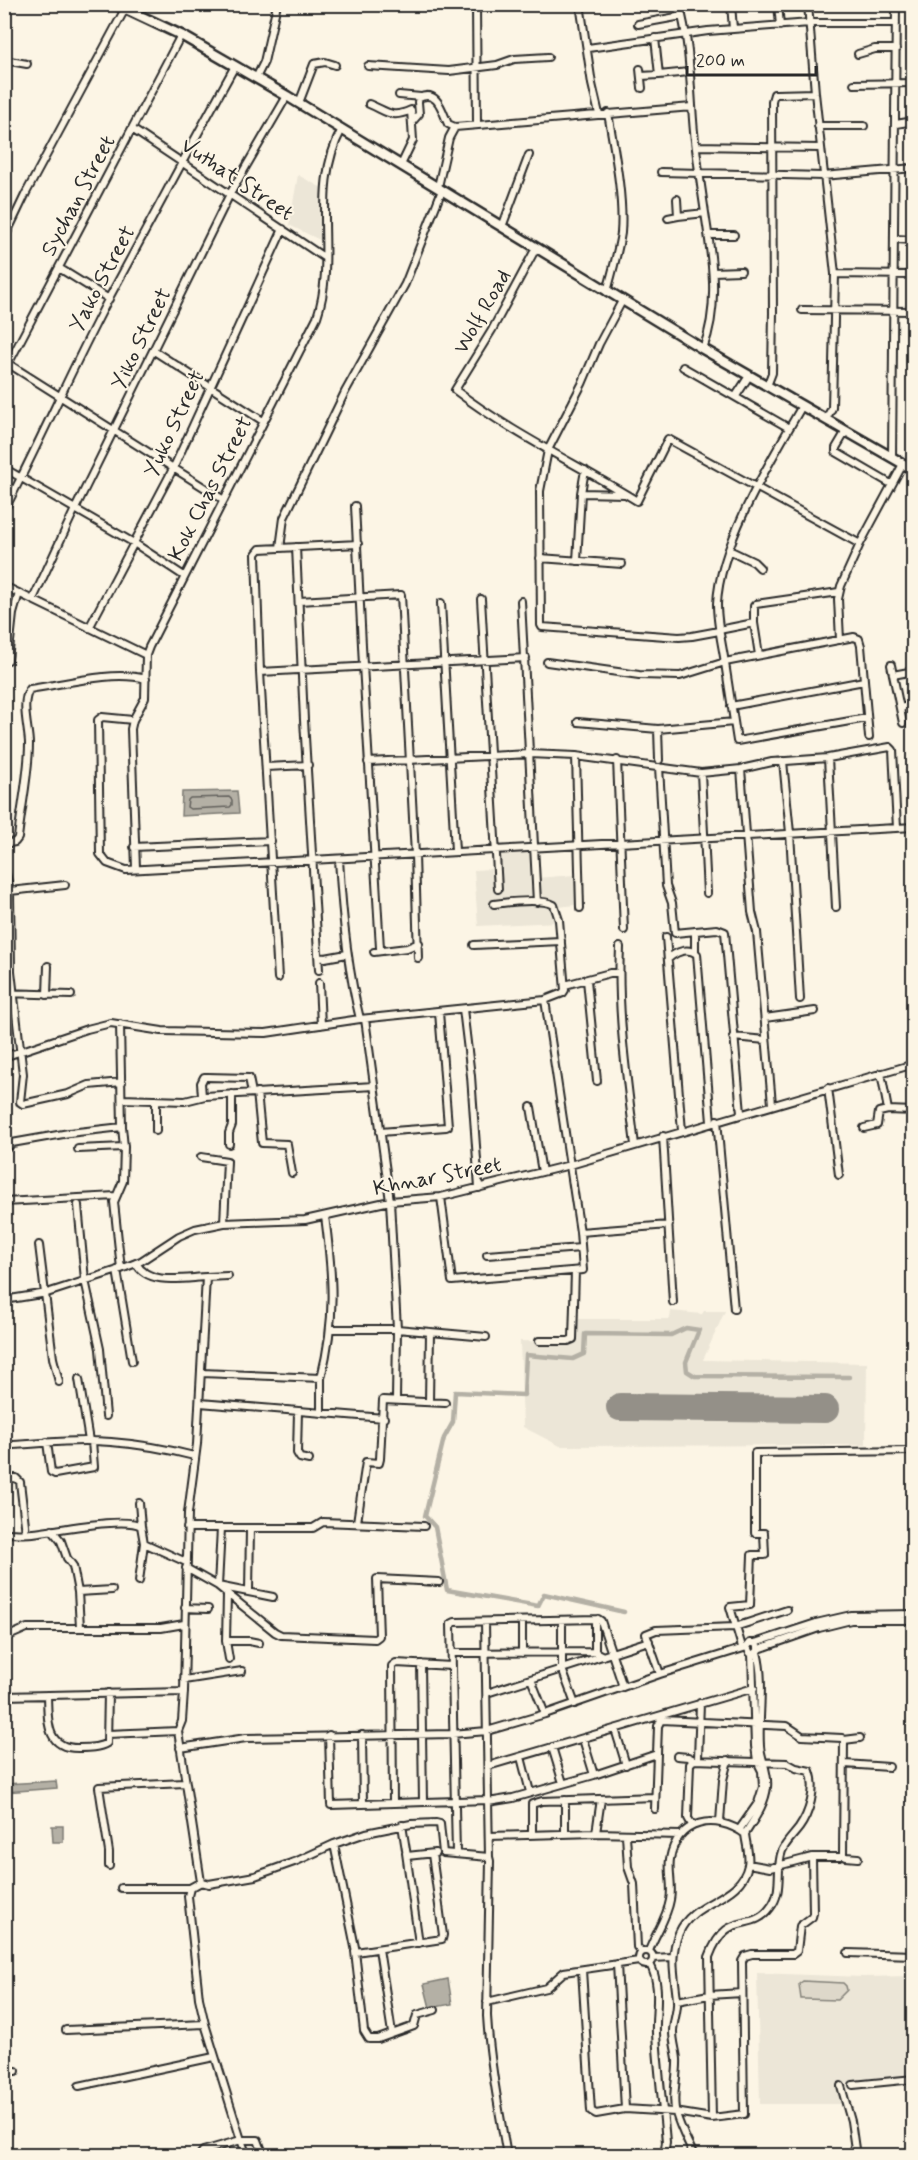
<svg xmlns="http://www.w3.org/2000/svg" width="918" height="2160" viewBox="0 0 918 2160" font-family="Mynerve,sans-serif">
<rect width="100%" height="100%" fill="#fcf5e5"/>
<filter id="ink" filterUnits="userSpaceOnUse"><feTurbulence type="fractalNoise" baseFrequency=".0167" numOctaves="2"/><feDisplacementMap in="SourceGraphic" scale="12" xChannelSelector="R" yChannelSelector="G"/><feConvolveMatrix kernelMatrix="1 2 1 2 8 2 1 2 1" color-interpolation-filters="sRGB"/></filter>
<g filter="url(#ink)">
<path fill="#ece6d7" d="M298,175L322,188L324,242L289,225Z
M534,847L536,878L574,875L575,905L559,907V922L478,926L474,870L491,869V875H496V849Z
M671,1311L702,1314L704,1311H725L703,1360L867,1363L866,1445L560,1446L523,1427L520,1341L573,1343L575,1319H670Z
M757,1973L863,1977L913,1976V2077L839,2084L844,2104H760Z"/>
<path fill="#ded8ca" stroke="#84827a" stroke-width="1.5" d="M803,1981L843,1983L846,1986L847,1990L837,2000L804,1999H801L799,1984Z"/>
<path fill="#b4b0a5" stroke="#7d7b74" stroke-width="1.5" d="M237,791L239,813L181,816L182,792Z
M56,1781L57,1788L5,1792V1784Z
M52,1826H63V1842H53Z
M448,1979L452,2004L430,2008L424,1984Z"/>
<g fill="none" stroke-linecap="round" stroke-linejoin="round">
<path stroke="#62605c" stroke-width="1.5" d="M229,797L232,800V805L230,807L190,809L187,807L188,800L190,798Z"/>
<path stroke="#b4b0a5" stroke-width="4.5" d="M624,1612L544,1594L538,1606L447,1590L435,1527L425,1516L444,1438L453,1422L455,1392L524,1395L526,1355L573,1359L584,1354L585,1334L671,1335L686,1328L699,1330L686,1362L687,1371L695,1376L849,1377"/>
<path stroke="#949088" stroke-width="28" d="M620,1407L825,1409"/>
<defs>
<path id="minor" d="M476,4L477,124
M580,4L592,84L599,114
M679,4C691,45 690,90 694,132C697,159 701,186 705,213C712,258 720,306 703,349
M731,4L733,29
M778,4L780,26
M808,4L815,93L835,274L832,408L826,419
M638,24L682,16
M655,38L659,75L689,72
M588,48L708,31L810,23H896
M858,54L875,49H896
M4,60L27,64
M368,66L449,71L497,65L514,59L548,57
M640,69L642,88
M641,76L659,75
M256,78L264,62L277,4
M854,84L914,83
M399,95L421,97
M299,103L314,64L325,62L335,65
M369,104C388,112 391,119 411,110L413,140L401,165
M412,122L419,114L418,102L419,98C438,89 442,111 448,124L455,127L692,107
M896,124L914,121
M818,126H864
M132,129L325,258
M696,146L820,148
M661,172L823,176L914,168
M438,187L449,138L455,127
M677,199L678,216L705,213
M668,218L678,216
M502,227L529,155
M709,235H734
M4,239L26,193L125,9
M895,239L914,240
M536,248L492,330L455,390C511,433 577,464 637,501L668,439L860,544
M59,268L109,299
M713,272L741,271
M835,274L914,275
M607,292C612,272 618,253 621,233C624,197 614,149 608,113
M622,301L599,344L582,384L548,450L540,491L541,625L542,627L679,637L692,636L719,631
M802,310L914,311
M154,351L263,421
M4,361L224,500
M683,367L789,428
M4,372L181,35
M767,386L772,373L773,312L772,101L774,94H776L815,93
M736,396L749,376
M802,406C772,458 719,544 717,604C717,624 722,643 725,663C729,689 733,715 737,741L867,718
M846,431L836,448V452L891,484
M892,458L896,4
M4,468L134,543L184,576
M581,493L625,494
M355,506L363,665L380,948
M4,511C41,440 72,368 109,298C151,221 192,143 235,66
M296,547L304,720L319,970
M280,548L284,518L345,392L405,284L442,190
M729,550L754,562L760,568
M540,558L622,564
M577,561L581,493L585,470
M4,586L146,655
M33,599L75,509L230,194L287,96
M481,599L498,889
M299,601L401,595L415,855L418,958
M521,601L537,902
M441,603L455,851
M754,623L759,655
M89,628L173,469L283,229
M719,630L754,623V606L756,604L839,592
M840,640L838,599L841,586L860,544L903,464
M8,660L13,614L19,593
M547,662L639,675L680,676L725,662L854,637L859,639L861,646L869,737
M891,665L903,723
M260,672L526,658
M893,675L914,671
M731,706L864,681
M900,708L914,705
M133,720L102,717L98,720L100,854L107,863L126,870L914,827
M578,722L658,729L734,722
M658,729L659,760
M576,756L580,908
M828,758L836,907
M617,760L624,930
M783,761L790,833L800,999
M368,762L529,754L576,756L701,773L741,769L772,762L828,758L890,747L893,750L897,828
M266,767L308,765
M659,767L666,886L672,903L675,933L717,929L725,932L741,1113
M741,769L752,912L757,932L772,1104
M701,773L707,893
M4,844L15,842L18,838C21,809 29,773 29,744C29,729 20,702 30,689C65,684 112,670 146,679
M134,847L271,841
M339,859C342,913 347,967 360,1019
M4,864L10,891L11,971L23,1074L20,1102L23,1104L68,1094L89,1085L122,1082
M136,868L131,729L133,720L145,698L146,655L149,647L317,317C338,255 309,189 342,129
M10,891L65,885
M695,931V952
M666,937L682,1131
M474,945L561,941
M620,947C617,1013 627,1080 635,1145
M374,952L407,948L419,943
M319,957L325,958L347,954
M668,959C676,952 687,947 697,954L711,1122
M278,978L260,672L256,554L260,549L358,544
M587,980L597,1081
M319,983L321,1025
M565,985L610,973H619
M4,993L71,995
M47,995L48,966
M463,1009L471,1076L479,1188
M765,1018L815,1011
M365,1019L390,1201L397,1329L396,1400
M120,1024L122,1127L124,1147L123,1181L114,1202L121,1269
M733,1037L766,1040
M4,1057L87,1029L111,1023L162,1031L266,1033L360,1019L545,1000L563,993L565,990L559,920L554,905C542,898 509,902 494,904
M828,1088L839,1175
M257,1092L262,1143L287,1144L292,1173
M202,1096L201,1083L204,1077H207L249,1078L252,1093
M122,1099L185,1101L205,1096L374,1086
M156,1100V1131
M531,1107L542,1172
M888,1110L914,1111
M717,1120L734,1309
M864,1128L877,1125L879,1112L888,1110L881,1073
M380,1132L446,1127L448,1126L439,1012
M663,1136L673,1302
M229,1144V1133L232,1125V1094
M78,1149L124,1147
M4,1151L12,1143L69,1133L122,1127
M201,1157L227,1161L224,1223
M441,1197L452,1281L583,1270L580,1232L545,1000
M4,1202L116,1196
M78,1205L85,1280L100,1349L106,1416
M580,1232L669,1225
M39,1245L53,1358L59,1382
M487,1255L581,1248
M136,1263C148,1286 184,1278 206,1277L197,1444L188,1513L184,1692L182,1721L178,1731L201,1882
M117,1270L132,1361
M206,1277L228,1276
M4,1300L47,1293L121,1269L141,1261L179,1236L195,1229L224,1223L305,1220L390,1201L441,1197L570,1165L914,1064
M331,1329H397L486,1337
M539,1341H568L573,1339L575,1271
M202,1373L321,1378C336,1318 333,1277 325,1216
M79,1379L89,1441
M429,1402L430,1332
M200,1403L384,1418
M298,1411L297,1453L300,1458L309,1460
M321,1413V1378
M47,1442L51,1472L55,1474L94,1467L92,1441
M4,1446C40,1443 76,1439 111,1442C139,1444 167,1449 194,1456
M4,1479L16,1478L20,1482L26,1533
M139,1503L141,1526
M357,1522L366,1462L379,1463L380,1459L383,1400L445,1403
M187,1528H313L323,1522L424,1526
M221,1528L218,1586L275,1632L281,1635L375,1639L379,1636L377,1579L439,1582
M52,1530L61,1541L67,1558L73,1566L78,1592L80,1627
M4,1533C14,1533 24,1534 33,1533C55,1531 125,1516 141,1526L144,1543L139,1581
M144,1543L186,1562
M186,1568L218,1586L273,1597
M249,1591L250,1529
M78,1592L112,1590
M227,1594L226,1641L229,1659
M185,1608L208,1609
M598,1619L601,1621L623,1687
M522,1621V1653
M562,1621V1669L575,1704
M485,1622L489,1857
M4,1636L11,1635L27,1628H161L184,1624
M226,1641H249L259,1643
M755,1643L759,1649L755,1654L750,1653L747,1647L750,1643H755L816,1623L851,1615L914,1614
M742,1647L730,1607L750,1605L752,1555H765L764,1533H755V1453L914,1451
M759,1649L819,1628L851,1620H914
M595,1652V1623L598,1619
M452,1653L595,1652L603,1656
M421,1664L423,1802
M660,1674L646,1634L656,1630L735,1627L787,1610
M531,1679L545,1714
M184,1680L242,1671
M487,1693L649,1641
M47,1695C48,1720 45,1749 79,1748C88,1748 99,1748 107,1743L108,1693
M4,1696L184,1692
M662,1720L787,1726L802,1736L842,1738L844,1740L860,1738
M615,1729L626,1765
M108,1734L178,1731
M329,1735L331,1805L488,1800
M362,1735L363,1804
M583,1739L594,1775
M552,1747L563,1783
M180,1748L246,1738L452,1734L487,1731L545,1714L660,1674L747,1647
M677,1756L688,1757L694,1760L787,1763L796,1768L810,1771C817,1789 809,1814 799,1828C793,1836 786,1842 782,1851C775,1870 784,1891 770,1908C751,1934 727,1908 709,1957L712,2118
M521,1757L530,1792
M698,1758L700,1703
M845,1764L889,1767
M488,1766L754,1688
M565,1800V1834
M488,1802L513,1798L594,1775L657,1754
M393,1803L392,1666L396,1663L452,1666
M655,1809L658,1726L662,1718
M720,1822L723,1780L728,1760
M402,1825L407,1856L435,1853
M692,1825L688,1818L690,1764L694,1760
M739,1830L758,1803L763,1787L762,1771L757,1761L755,1746L752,1654
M596,1833L601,1799
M532,1835V1804L542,1801L655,1797
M626,1835L628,1867L634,1884L637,1947L642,1952
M489,1836L596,1833L680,1835
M334,1844L356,1952L442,1939L443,1935L432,1854
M406,1853L419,1943
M456,1853L451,1624L455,1622L598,1619
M843,1855L844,1740
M748,1864L770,1868L812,1857H840L843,1855L846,1857L858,1858
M109,1866V1852L99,1787L185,1783
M201,1882L209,1884L255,1876L297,1861L334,1844L366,1833L411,1824L436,1823L440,1824L443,1853L489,1857L490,1861L487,2016C490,2064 499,2109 507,2156
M121,1888H190
M379,1949L392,2033
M639 1958a7 7 0 1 1 14 0a7 7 0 1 1-14 0Z
M355,1951L364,2031L369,2039H378L414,2026L417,2015L435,2010
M649,1951C655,1934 667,1918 670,1900C673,1887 668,1872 670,1859C677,1819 716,1813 745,1834
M848,1953L914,1955
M653,1958L672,1957
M617,1964L625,2109
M650,1964C662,1987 655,2009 656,2033C658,2070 663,2106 666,2142L664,2156
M582,1970L591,2111L596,2114L625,2109L675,2112L712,2118L744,2114L742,1961L745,1956L752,1954H793L797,1951L800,1926L812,1917L813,1913L812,1857
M677,2001L709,1995L742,1993
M487,2002L546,1988L564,1972L639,1961
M66,2030L205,2024
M4,2071H16
M853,2085L914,2079
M79,2086L214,2057
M841,2086L851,2121L856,2156
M199,2156L203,2151L241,2140L205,2024L199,1998L188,1896L190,1888L201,1882
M247,2156L241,2140H258L264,2156
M694,2156C688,2142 680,2128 676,2113C671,2097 678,2076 677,2059C676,2050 673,2041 673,2032C673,2021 678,2011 677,2000C675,1976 669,1956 679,1933C693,1899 740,1902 748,1865C750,1855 746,1844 745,1834C754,1819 765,1805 767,1787C769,1773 761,1760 760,1746C758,1715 765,1682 757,1652"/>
<path id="highway" d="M115,4L181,35L287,96L703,349L914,470"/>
</defs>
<use href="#minor" stroke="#2b2b2b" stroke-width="10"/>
<use href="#highway" stroke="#2b2b2b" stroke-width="13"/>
<use href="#minor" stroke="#fcf5e5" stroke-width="6"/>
<use href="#highway" stroke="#fcf5e5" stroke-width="8"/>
</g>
</g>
<g text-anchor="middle" stroke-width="4.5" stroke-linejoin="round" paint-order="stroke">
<g font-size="22" fill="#2b2b2b" stroke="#fcf5e5">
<text transform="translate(238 178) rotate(34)" y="8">Vuthat Street</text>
<text transform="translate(77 195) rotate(-62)" y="8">Sychan Street</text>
<text transform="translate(101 278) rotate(-62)" y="8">Yako Street</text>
<text transform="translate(481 311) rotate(-60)" y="8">Wolf Road</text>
<text transform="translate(140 338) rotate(-64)" y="8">Yiko Street</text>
<text transform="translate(173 423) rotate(-65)" y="8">Yuko Street</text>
<text transform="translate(209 488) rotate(-63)" y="8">Kok Chas Street</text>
<text transform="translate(437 1175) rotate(-11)" y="8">Khnar Street</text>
</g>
</g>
<rect width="918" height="2160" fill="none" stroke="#fcf5e5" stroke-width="24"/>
<rect x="12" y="12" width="894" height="2136" fill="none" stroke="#2b2b2b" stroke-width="2" filter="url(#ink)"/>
<path d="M687 66v9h129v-9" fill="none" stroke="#2b2b2b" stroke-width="3"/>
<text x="696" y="66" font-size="18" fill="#2b2b2b" stroke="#fcf5e5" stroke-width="4.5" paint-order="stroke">200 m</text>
</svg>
